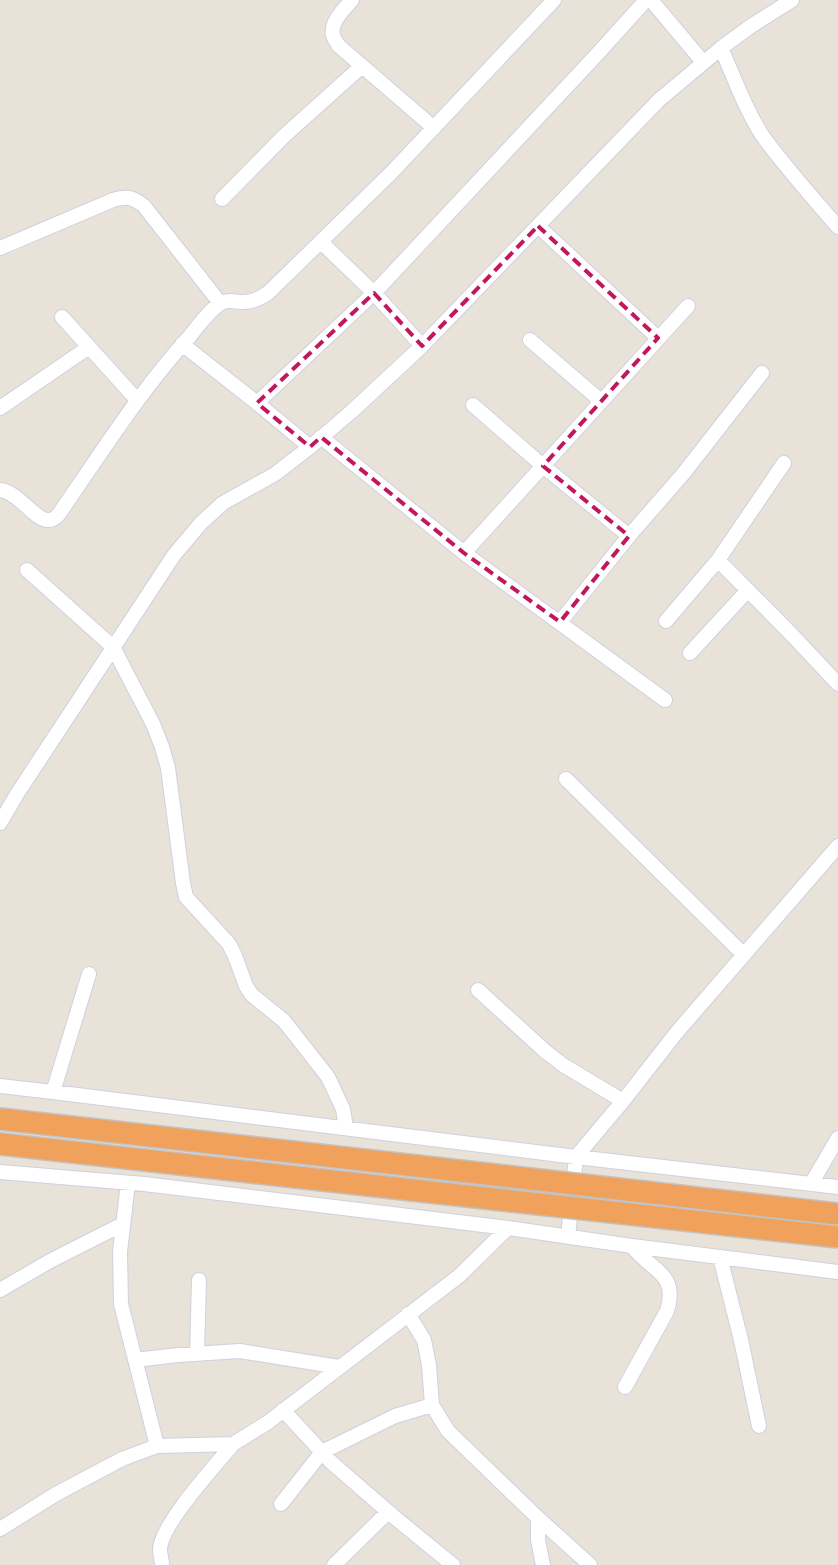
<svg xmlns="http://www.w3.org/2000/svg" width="838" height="1565" viewBox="0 0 838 1565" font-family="'Titillium Web',sans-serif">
<rect width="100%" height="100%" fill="#e8e2d9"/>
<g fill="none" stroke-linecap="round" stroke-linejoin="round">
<defs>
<path id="minor" d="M352,0C345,8 330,22 333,35C334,39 337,43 339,46L434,128
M651,0L703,62
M721,48C734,77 745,109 762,135C785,167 812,197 838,227
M222,199L284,136L362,66
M538,226L658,338
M321,242L374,293L422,346
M0,248L113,200C128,196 132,197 144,206L220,303
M62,317L137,400
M530,340L601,401
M182,344L257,403L310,447
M257,403L374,293L601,50L646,0
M473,405L543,466L629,536
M0,408L89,347
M321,437L464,553L665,700
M0,490C18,491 36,522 49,520C54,520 56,517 59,514C101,453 140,391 190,336C198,326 210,309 221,303C229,299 235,302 243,302C253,302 260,298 268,293L391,173L554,0
M464,553L688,306
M718,560L794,637L838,684
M27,570L113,647L153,724L162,747L168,768L183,883L186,897L229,944L235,956L246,986L252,995L284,1021L328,1077L343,1109L346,1128
M666,621L718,560L784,463
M560,622L629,536L683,474L762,373
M690,653L748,590
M566,779L744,955
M0,823L17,794L174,555L201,523L223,503L275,474L310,447L351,412L422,346L659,100L721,48L751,26L792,0
M478,990L545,1051L563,1065L623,1101
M0,1086L53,1092L576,1157L838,1187
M53,1092L89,974
M0,1172L144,1184L508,1228L632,1246L838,1272
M128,1183L120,1252L121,1304L157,1446
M811,1184L838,1138
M568,1237L576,1157L623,1101L677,1032L838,846
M720,1257L741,1340L759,1426
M0,1290L50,1261L123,1224
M408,1314L424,1340L429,1365L432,1405L448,1431L538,1518L590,1565
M197,1354L199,1280
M135,1360L178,1355L240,1351L339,1367
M625,1387L667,1311C679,1272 650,1271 632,1246
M283,1410L332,1463L399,1521L453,1565
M281,1504L322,1452L395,1416L432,1405
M538,1518V1540L543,1565
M0,1529L56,1494L122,1459L157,1446L233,1444L267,1423L459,1276L508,1228
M162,1565C162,1560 160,1554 160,1550C160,1525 216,1465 233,1444
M334,1565L388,1512"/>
<path id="highway" d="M0,1119L417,1166
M0,1144L412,1190"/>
</defs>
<use href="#minor" stroke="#ced1df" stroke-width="16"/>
<use href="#highway" stroke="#c2c2c2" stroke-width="24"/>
<use href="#minor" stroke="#fff" stroke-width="14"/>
<use href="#highway" stroke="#f0a15b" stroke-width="21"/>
<defs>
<path id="highway-bridge" d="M417,1166L838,1214
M412,1190L838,1237"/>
</defs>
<use href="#highway-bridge" stroke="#c2c2c2" stroke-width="24" stroke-linecap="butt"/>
<use href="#highway-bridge" stroke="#f0a15b" stroke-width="21"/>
</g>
<path fill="none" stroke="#c2185b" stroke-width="4" stroke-dasharray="10 6" stroke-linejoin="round" d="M538,226L658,338L543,466L629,536L560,622L464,553L321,437L310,447L257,403L374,293L422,346Z"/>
</svg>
